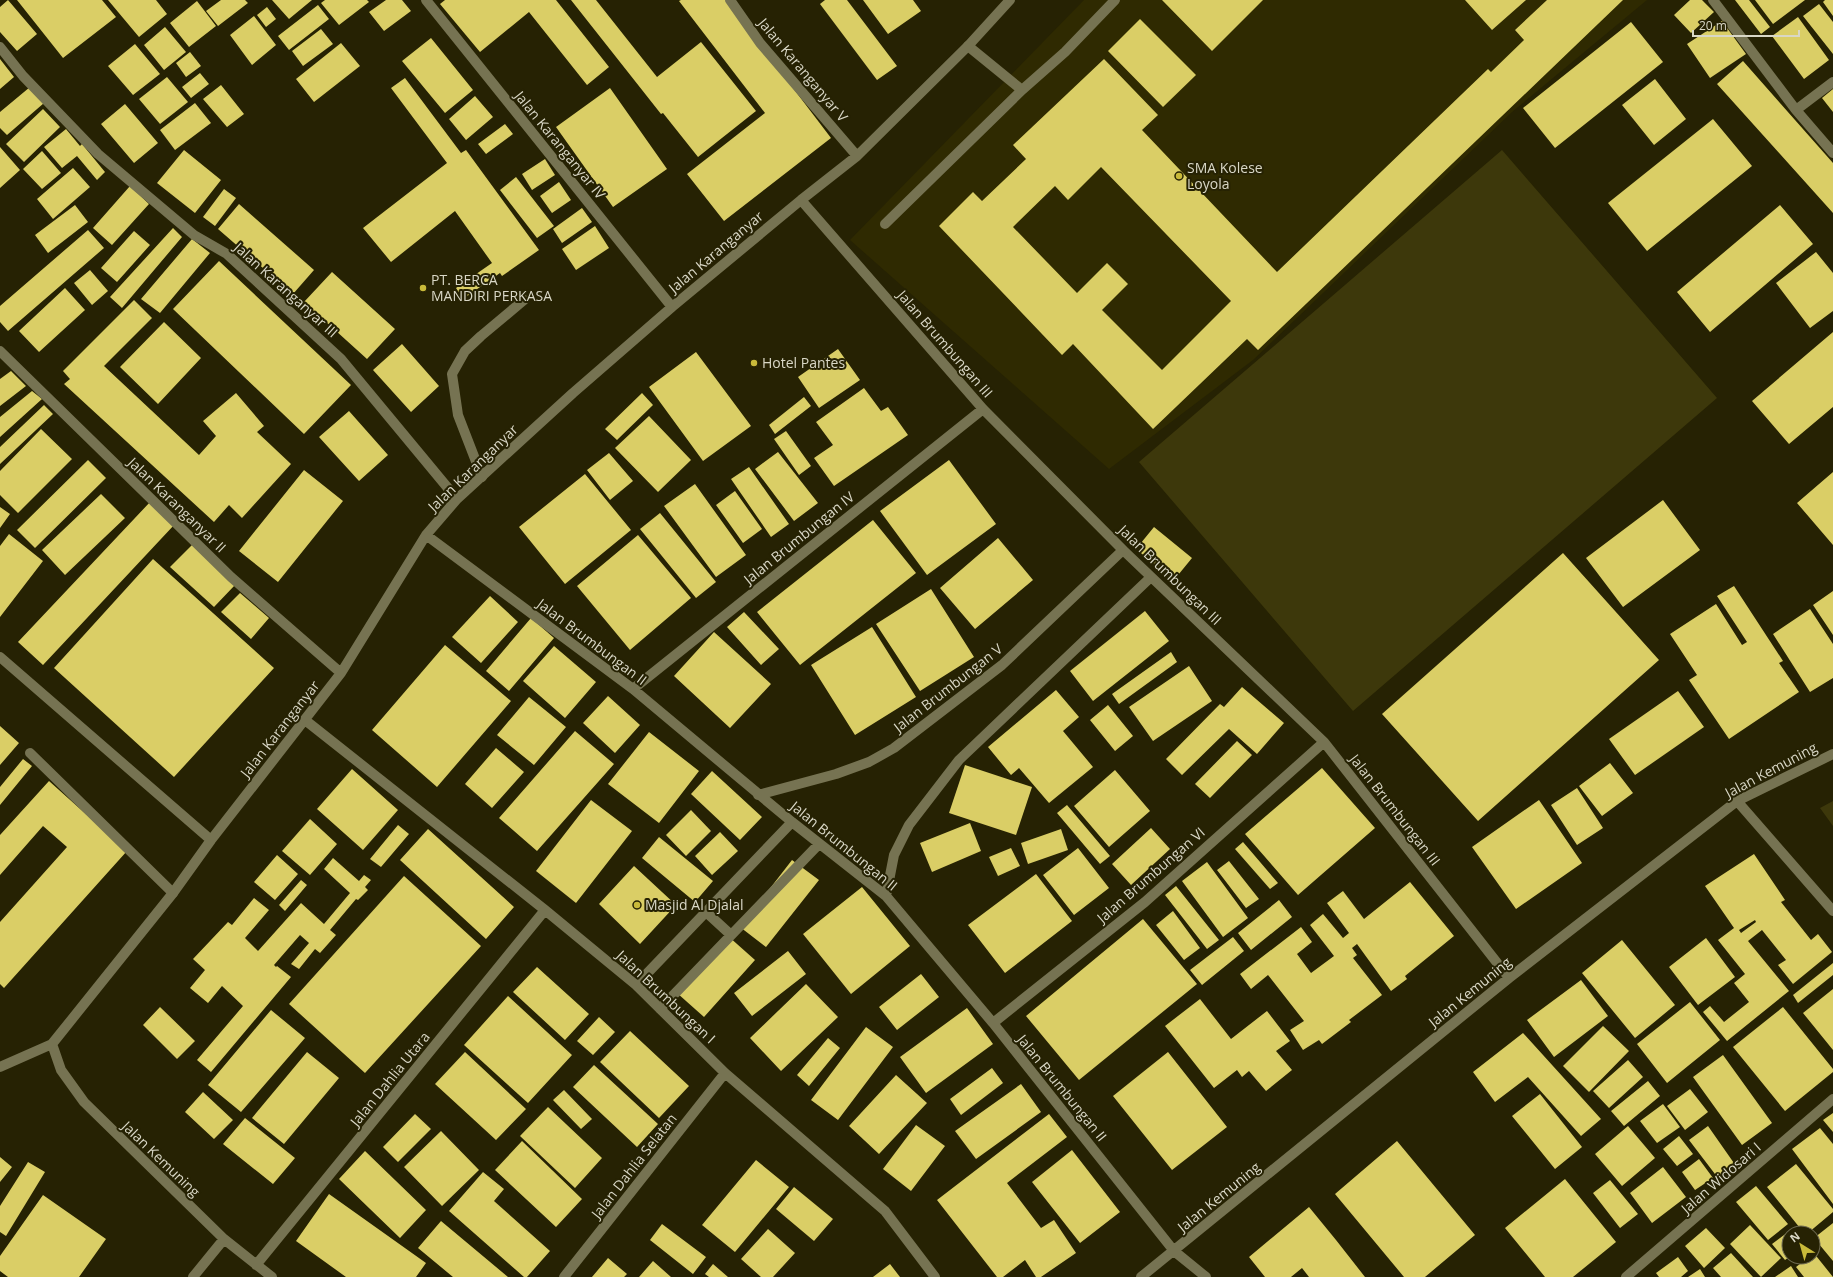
<svg xmlns="http://www.w3.org/2000/svg" width="1833" height="1277" viewBox="0 0 1833 1277" font-family="'Open Sans',sans-serif">
<rect width="100%" height="100%" fill="#262203"/>
<path fill="#2f2a01" d="M1084,0H1647L1512,112L1253,360L1109,469L850,240Z"/>
<path fill="#3d380b" d="M1502,150L1717,398L1353,711L1139,462Z
M1833,801V826L1820,808Z"/>
<path fill="#dace66" fill-rule="evenodd" d="M8,0L37,34L17,51L0,32V7Z
M17,0H102L116,17L63,58Z
M108,0H156L167,14L139,37Z
M221,0H245L248,3L218,26L206,11Z
M272,0H312L289,19Z
M325,0H367L369,2L339,25L321,3Z
M386,0H402L411,11L384,31L369,12Z
M445,0H556L609,67L587,85L529,12L480,52L440,4Z
M571,0H596L657,77L701,42L756,111L698,157L663,113L661,114Z
M681,0H726L831,138L724,221L687,174L765,113L679,1Z
M825,0H847L897,66L877,80L820,4Z
M863,0H913L921,11L888,34Z
M1162,0H1263L1212,51Z
M1465,0H1526L1492,30Z
M1547,0H1623L1258,350L1247,339L1153,429L1073,344L1062,355L939,226L973,192L982,201L1026,159L1013,145L1104,59L1158,115L1142,130L1277,272L1488,69L1491,72L1524,40L1515,30ZM1101,167L1231,301L1162,370L1102,310L1128,284L1107,263L1077,293L1013,227L1055,186L1068,200Z
M1690,0H1702L1714,12L1691,33L1674,15Z
M1735,0H1749L1770,27L1761,34Z
M1755,0H1805L1773,24Z
M1825,0H1833V16L1823,2Z
M197,1L216,26L189,47L170,23Z
M1819,4L1833,22V54L1803,16Z
M318,5L329,19L289,50L278,36Z
M267,7L276,19L266,27L257,15Z
M254,16L276,45L252,65L230,35Z
M1798,17L1829,60L1804,79L1772,36Z
M1140,19L1196,75L1163,107L1108,51Z
M1722,21L1746,54L1710,78L1687,44Z
M1631,22L1663,62L1555,148L1523,108Z
M165,27L186,52L164,70L144,45Z
M321,29L333,44L303,66L292,51Z
M431,38L473,90L445,113L402,61Z
M341,43L360,66L314,102L296,79Z
M135,44L160,74L133,95L108,66Z
M190,52L201,66L186,77L176,63Z
M0,59L14,77L0,89Z
M1743,61L1833,163V213L1717,84Z
M200,73L209,84L191,98L182,87Z
M167,77L188,102L160,124L139,99Z
M405,78L461,153L466,150L539,250L502,276L500,273L463,299L456,288L492,263L455,211L391,262L363,228L447,163L391,88Z
M1655,79L1686,119L1654,145L1622,105Z
M221,85L244,114L227,127L203,99Z
M30,87L44,103L7,135L0,128V112Z
M610,88L667,169L613,207L556,127Z
M1833,89V112L1822,98Z
M475,96L493,117L466,140L449,119Z
M195,103L211,123L175,150L160,130Z
M125,104L158,143L134,163L101,124Z
M43,109L60,127L24,162L6,144Z
M1713,119L1752,166L1647,251L1608,203Z
M505,124L513,134L486,154L478,144Z
M66,129L80,146L82,144L105,172L97,180L77,156L62,168L44,147Z
M0,147L20,170L0,188Z
M184,150L221,180L195,213L157,183Z
M42,151L61,173L42,189L23,169Z
M545,159L555,175L532,190L522,174Z
M73,168L90,187L53,219L37,199Z
M516,177L554,226L537,238L500,190Z
M559,182L571,200L552,213L540,196Z
M130,186L149,204L112,245L93,228Z
M224,189L236,198L215,226L203,217Z
M239,204L314,270L293,294L218,229Z
M75,205L88,222L48,253L35,235Z
M1780,205L1813,244L1710,332L1677,292Z
M582,208L592,222L562,243L553,229Z
M595,226L609,248L576,270L562,249Z
M173,228L182,237L122,308L110,297Z
M88,230L104,248L8,331L0,322V306Z
M134,231L150,245L117,282L101,268Z
M192,239L210,253L160,313L141,299Z
M1816,252L1833,273V311L1810,328L1776,283Z
M219,261L351,385L304,434L173,309Z
M90,270L108,291L92,305L74,283Z
M332,272L395,329L367,359L304,302Z
M65,288L85,310L39,352L19,331Z
M134,300L152,318L104,366L199,455L216,436L203,421L236,393L264,426L257,432L291,464L242,518L229,505L214,522L64,384L70,379L63,371Z
M164,322L201,358L158,404L120,367Z
M1833,332V407L1789,444L1752,401Z
M402,344L439,386L411,412L373,370Z
M838,349L860,380L819,408L798,377Z
M696,352L751,426L703,461L649,387Z
M11,371L26,386L0,406V379Z
M864,388L881,411L888,407L908,435L834,486L814,458L833,445L816,422Z
M32,391L42,399L0,437V417Z
M642,393L653,405L617,440L605,429Z
M804,397L811,406L775,434L769,425Z
M44,405L53,414L0,464V447Z
M349,411L388,455L359,481L319,437Z
M649,416L691,460L658,492L615,448Z
M41,429L72,459L18,513L0,495V471Z
M786,431L811,466L799,475L774,439Z
M778,452L818,503L794,521L755,469Z
M609,453L633,481L610,500L587,470Z
M88,460L106,478L35,548L17,530Z
M949,460L996,524L927,575L880,511Z
M749,467L789,524L771,537L731,479Z
M304,470L343,501L278,582L239,551Z
M1833,472V545L1797,503Z
M585,474L631,530L565,584L519,527Z
M695,484L746,555L716,577L664,506Z
M735,491L762,529L743,543L716,505Z
M101,494L125,518L65,575L42,550Z
M1663,500L1700,550L1623,607L1586,558Z
M151,501L175,524L43,665L18,642Z
M0,507L10,514L0,528Z
M660,513L716,582L696,598L640,529Z
M873,520L916,573L800,665L757,612Z
M1154,527L1192,558L1174,580L1136,549Z
M9,534L43,561L0,617V546Z
M638,535L691,598L630,650L577,586Z
M998,538L1033,580L975,629L940,588Z
M192,545L235,585L214,607L170,567Z
M1563,553L1659,660L1478,821L1382,714Z
M153,559L274,668L174,777L54,668Z
M1734,586L1783,661L1779,663L1799,692L1729,739L1689,680L1697,675L1670,634L1716,604L1742,645L1747,642L1717,596Z
M931,589L974,657L920,691L876,624Z
M1833,591V635L1813,605Z
M240,593L269,618L251,639L221,612Z
M490,596L518,622L481,663L452,637Z
M1810,609L1833,644V678L1810,692L1773,634Z
M1145,611L1169,641L1093,701L1070,671Z
M744,612L779,649L761,665L727,627Z
M531,618L554,638L509,691L486,671Z
M872,627L916,697L855,735L811,665Z
M714,632L771,684L730,728L674,676Z
M445,645L511,701L437,787L372,730Z
M554,646L596,682L565,718L523,681Z
M1171,652L1177,662L1119,704L1112,694Z
M1189,666L1212,701L1153,741L1129,707Z
M1242,687L1284,723L1257,754L1229,729L1182,775L1166,759L1220,704L1224,707Z
M1056,690L1079,717L1063,731L1093,767L1049,803L1019,768L1011,775L988,747Z
M1678,691L1704,727L1635,775L1609,739Z
M608,696L640,725L615,753L583,723Z
M529,697L566,727L534,765L497,735Z
M1108,705L1133,736L1115,751L1090,720Z
M0,726L19,743L0,765Z
M575,731L614,764L537,851L499,818Z
M649,732L699,771L659,823L608,784Z
M1237,741L1252,755L1210,798L1195,784Z
M496,748L524,772L492,808L465,784Z
M23,759L32,766L0,805V787Z
M1610,763L1633,793L1602,816L1579,786Z
M965,765L1032,787L1016,835L949,813Z
M1322,768L1375,828L1298,895L1245,834Z
M352,769L398,810L363,850L317,809Z
M1115,770L1150,811L1109,847L1074,806Z
M712,771L762,817L740,840L691,794Z
M49,781L127,851L4,988L0,984V922L67,847L43,826L0,875V835Z
M1577,788L1603,828L1577,845L1551,805Z
M591,800L632,831L576,903L536,871Z
M1539,800L1582,863L1516,909L1472,847Z
M1067,805L1110,856L1100,864L1057,813Z
M691,810L711,831L686,856L666,835Z
M310,819L337,844L310,875L282,851Z
M970,823L981,851L932,872L920,843Z
M398,825L409,834L381,867L370,859Z
M1151,828L1170,849L1131,885L1112,864Z
M428,829L514,907L486,939L400,860Z
M1061,829L1068,850L1028,864L1021,843Z
M720,832L738,851L712,875L695,856Z
M659,837L713,881L695,902L642,858Z
M1243,842L1278,883L1270,889L1235,849Z
M1011,848L1020,866L998,876L989,857Z
M1078,848L1109,888L1074,915L1043,875Z
M1754,854L1785,900L1781,902L1811,940L1818,934L1832,952L1793,984L1778,965L1786,960L1762,930L1748,941L1789,991L1727,1041L1703,1012L1710,1006L1724,1022L1749,1002L1734,983L1745,974L1718,940L1734,928L1705,886ZM1755,920L1756,922L1741,933L1739,930Z
M277,855L298,874L275,900L254,882Z
M333,858L359,881L364,875L371,880L365,887L368,890L358,900L356,899L330,930L336,935L320,953L315,949L299,969L291,964L309,943L300,935L274,965L276,967L277,966L291,977L211,1072L197,1060L243,1006L222,986L208,1003L190,988L205,970L193,959L228,922L232,925L254,898L269,910L245,938L258,951L301,903L324,924L350,893L324,869Z
M792,860L819,880L766,947L740,927Z
M1229,861L1259,899L1246,908L1217,870Z
M1207,862L1248,918L1223,937L1182,881Z
M634,866L676,905L640,944L599,904Z
M1036,874L1072,921L1005,973L968,925Z
M404,876L481,946L365,1073L289,1004Z
M301,880L307,885L285,911L279,905Z
M1410,882L1454,936L1405,976L1407,979L1391,991L1357,944L1352,948L1357,955L1353,958L1382,995L1349,1020L1351,1022L1322,1044L1319,1040L1303,1050L1290,1030L1304,1021L1268,975L1251,989L1240,974L1301,927L1312,942L1297,954L1311,973L1334,956L1310,925L1323,914L1343,938L1349,933L1327,903L1343,891L1364,919Z
M1176,886L1219,940L1207,949L1165,895Z
M862,887L910,946L851,994L803,934Z
M1279,900L1292,917L1251,950L1238,933Z
M1173,911L1200,948L1184,960L1156,925Z
M1143,919L1197,984L1079,1080L1026,1016Z
M728,936L755,960L704,1017L677,993Z
M1233,937L1244,951L1202,985L1190,970Z
M1706,938L1735,977L1698,1005L1669,967Z
M1622,940L1675,1005L1635,1038L1582,973Z
M788,951L806,974L752,1016L734,993Z
M1833,963V975L1798,1003L1793,995Z
M537,967L589,1014L565,1040L513,992Z
M921,974L939,997L897,1030L879,1007Z
M1581,980L1608,1016L1554,1057L1527,1020Z
M806,984L838,1017L781,1071L750,1038Z
M1833,989V1050L1803,1013Z
M508,996L572,1055L528,1103L464,1045Z
M1200,999L1231,1039L1267,1011L1290,1041L1276,1051L1292,1070L1266,1091L1249,1071L1242,1077L1237,1070L1214,1088L1165,1026Z
M1690,1002L1720,1040L1667,1083L1637,1044Z
M160,1007L195,1041L177,1059L143,1025Z
M1783,1007L1833,1069V1072L1785,1111L1733,1047Z
M967,1008L993,1044L926,1093L900,1057Z
M271,1010L305,1038L241,1112L208,1085Z
M599,1017L615,1032L593,1055L577,1041Z
M1603,1026L1629,1051L1589,1092L1563,1066Z
M866,1027L893,1047L838,1120L811,1100Z
M630,1031L689,1086L659,1118L600,1062Z
M1523,1033L1601,1119L1581,1136L1528,1077L1495,1102L1473,1072Z
M828,1038L840,1048L809,1086L797,1075Z
M307,1052L339,1078L284,1144L252,1118Z
M465,1052L526,1109L496,1140L435,1084Z
M1168,1052L1227,1127L1172,1170L1113,1096Z
M1723,1055L1772,1123L1742,1145L1693,1077Z
M1628,1060L1643,1077L1609,1108L1593,1091Z
M594,1065L658,1124L637,1147L573,1087Z
M992,1068L1003,1083L961,1115L950,1099Z
M896,1075L927,1103L879,1154L849,1126Z
M1648,1081L1660,1096L1624,1126L1611,1111Z
M1021,1084L1041,1112L976,1159L955,1131Z
M1690,1089L1708,1112L1685,1130L1667,1106Z
M564,1090L592,1119L581,1129L553,1100Z
M203,1092L233,1120L214,1139L185,1112Z
M1540,1094L1582,1147L1555,1169L1512,1116Z
M1663,1104L1680,1127L1657,1143L1640,1121Z
M548,1107L602,1158L575,1188L520,1136Z
M1833,1113V1132L1823,1120Z
M415,1114L431,1129L398,1162L383,1147Z
M1049,1114L1067,1137L1007,1183L1041,1228L1054,1220L1076,1253L1041,1277H1036L1025,1260L1003,1277H997L937,1200Z
M245,1118L295,1158L273,1184L223,1144Z
M916,1125L945,1146L911,1191L883,1169Z
M1628,1126L1655,1158L1622,1186L1595,1154Z
M1708,1126L1736,1166L1718,1178L1689,1140Z
M1820,1128L1833,1144V1204L1792,1149Z
M441,1131L479,1170L442,1206L404,1167Z
M1679,1136L1693,1154L1677,1166L1663,1149Z
M522,1141L582,1199L556,1227L495,1170Z
M1397,1141L1475,1235L1425,1277H1404L1335,1194Z
M1072,1150L1120,1212L1080,1243L1032,1182Z
M365,1151L426,1210L400,1238L339,1179Z
M0,1157L12,1167L0,1182Z
M1699,1159L1713,1178L1695,1190L1682,1172Z
M756,1160L789,1187L735,1252L702,1225Z
M28,1162L45,1172L6,1236L0,1232V1206Z
M1796,1164L1833,1209V1212L1808,1233H1804L1767,1187Z
M1663,1167L1686,1197L1652,1223L1630,1193Z
M483,1172L504,1189L494,1201L550,1251L527,1277H524L449,1211Z
M1565,1179L1616,1242L1573,1277H1545L1505,1228Z
M1610,1180L1638,1214L1620,1228L1593,1193Z
M1756,1186L1788,1224L1768,1240L1736,1202Z
M794,1187L833,1219L814,1241L776,1209Z
M329,1194L426,1263L416,1277H346L296,1241Z
M43,1195L106,1239L79,1277H8L0,1271V1256Z
M1309,1207L1336,1240L1365,1277H1309L1302,1268L1291,1277H1265L1249,1257Z
M441,1221L508,1277H453L418,1248Z
M1833,1223V1261L1814,1238Z
M662,1224L706,1257L693,1274L650,1240Z
M1750,1225L1781,1258L1761,1277L1730,1244Z
M1706,1228L1725,1248L1704,1268L1685,1246Z
M768,1229L795,1253L773,1277H761L741,1259Z
M1792,1229L1795,1233H1789V1257L1785,1260L1772,1244Z
M1813,1252L1833,1277H1804L1796,1267L1809,1257H1813Z
M1731,1253L1753,1277H1721L1713,1268Z
M1678,1257L1688,1271L1681,1277H1659L1656,1273Z
M608,1258L627,1274L624,1277H592Z
M653,1261L671,1277H639Z
M713,1264L728,1277H709L705,1274Z
M890,1264L900,1277H873Z
M1791,1266L1798,1277H1775Z
M1700,1269L1705,1277H1688Z"/>
<g fill="none" stroke-linecap="round" stroke-linejoin="round">
<path stroke="#767352" stroke-width="10" d="M968,46L1022,90L1065,52L1115,0
M885,224L1022,90
M482,477L458,415L452,374L465,351L481,336L524,300
M30,753L173,893"/>
<path stroke="#767352" stroke-width="10" d="M426,0L672,307
M730,0L760,43L857,156
M1713,0L1796,110L1833,153
M0,47L23,76L98,154L194,235L227,254L341,359L457,499
M1796,110L1833,82
M801,200L983,409L1123,550L1324,742L1509,978
M0,351L231,577L341,673
M426,535L633,689L792,822L886,896L993,1023L1174,1251L1206,1277
M0,657L211,840
M633,689L983,409
M305,720L545,910L636,985L725,1073L885,1211L935,1277
M758,795L836,774L869,762L894,748L1002,665L1123,550
M1737,801L1833,911
M886,896L894,855L909,825L959,760L1151,577
M706,912L731,935
M636,985L792,822
M660,1009L819,844
M993,1023L1145,902L1324,742
M52,1044L61,1070L84,1102L224,1239L272,1277
M0,1067L52,1044L173,893L211,840L341,673L426,535L457,499L573,393L672,307L801,200L857,156L968,46L1010,0
M256,1265L545,910
M193,1277L224,1239
M564,1277L725,1073
M1141,1277L1509,978L1737,801L1833,754
M1626,1277L1833,1099"/>
</g>
<g fill="#c9ba3a" stroke="#262203" stroke-width="1.5">
<circle cx="1179" cy="176" r="4"/>
<circle cx="423" cy="288" r="4"/>
<circle cx="754" cy="363" r="4"/>
<circle cx="637" cy="905" r="4"/>
</g>
<g text-anchor="middle" stroke-width="4" stroke-linejoin="round" paint-order="stroke">
<g font-size="14" fill="#d9d7c6" stroke="#262203">
<text transform="translate(803 70) rotate(50)" y="5">Jalan Karanganyar V</text>
<text transform="translate(560 145) rotate(51)" y="5">Jalan Karanganyar IV</text>
<text transform="translate(716 252) rotate(-40)" y="5">Jalan Karanganyar</text>
<text transform="translate(286 290) rotate(42)" y="5">Jalan Karanganyar III</text>
<text transform="translate(945 344) rotate(49)" y="5">Jalan Brumbungan III</text>
<text transform="translate(473 468) rotate(-44)" y="5">Jalan Karanganyar</text>
<text transform="translate(177 505) rotate(44)" y="5">Jalan Karanganyar II</text>
<text transform="translate(799 538) rotate(-39)" y="5">Jalan Brumbungan IV</text>
<text transform="translate(1170 575) rotate(44)" y="5">Jalan Brumbungan III</text>
<text transform="translate(592 642) rotate(37)" y="5">Jalan Brumbungan II</text>
<text transform="translate(948 688) rotate(-38)" y="5">Jalan Brumbungan V</text>
<text transform="translate(280 729) rotate(-52)" y="5">Jalan Karanganyar</text>
<text transform="translate(1771 770) rotate(-28)" y="5">Jalan Kemuning</text>
<text transform="translate(1395 810) rotate(52)" y="5">Jalan Brumbungan III</text>
<text transform="translate(844 846) rotate(39)" y="5">Jalan Brumbungan II</text>
<text transform="translate(1151 875) rotate(-41)" y="5">Jalan Brumbungan VI</text>
<text transform="translate(1470 992) rotate(-39)" y="5">Jalan Kemuning</text>
<text transform="translate(666 997) rotate(43)" y="5">Jalan Brumbungan I</text>
<text transform="translate(390 1079) rotate(-51)" y="5">Jalan Dahlia Utara</text>
<text transform="translate(1062 1088) rotate(51)" y="5">Jalan Brumbungan II</text>
<text transform="translate(161 1159) rotate(44)" y="5">Jalan Kemuning</text>
<text transform="translate(634 1166) rotate(-52)" y="5">Jalan Dahlia Selatan</text>
<text transform="translate(1721 1178) rotate(-41)" y="5">Jalan Widosari I</text>
<text transform="translate(1219 1197) rotate(-39)" y="5">Jalan Kemuning</text>
</g>
<g font-size="14" fill="#d9d7c6" stroke="#262203" text-anchor="start">
<text x="1187" y="173">SMA Kolese<tspan x="1187" dy="16">Loyola</tspan></text>
<text x="431" y="285">PT. BERCA<tspan x="431" dy="16">MANDIRI PERKASA</tspan></text>
<text x="762" y="368">Hotel Pantes</text>
<text x="645" y="910">Masjid Al Djalal</text>
</g>
</g>
<g transform="translate(1801 1245) rotate(323)"><circle r="19" fill="#262203" stroke="#6e6a51"/>
<path d="M0-3L7 15L0 10L-7 15Z" fill="#c9ba3a"/>
<text y="-6" font-size="11" font-weight="bold" text-anchor="middle" fill="#d9d7c6">N</text>
</g>
<path d="M1693 30v6h106v-6" fill="none" stroke="#d9d7c6" stroke-width="2"/>
<text x="1699" y="30" font-size="12" fill="#d9d7c6" stroke="#262203" stroke-width="3" paint-order="stroke">20 m</text>
</svg>
